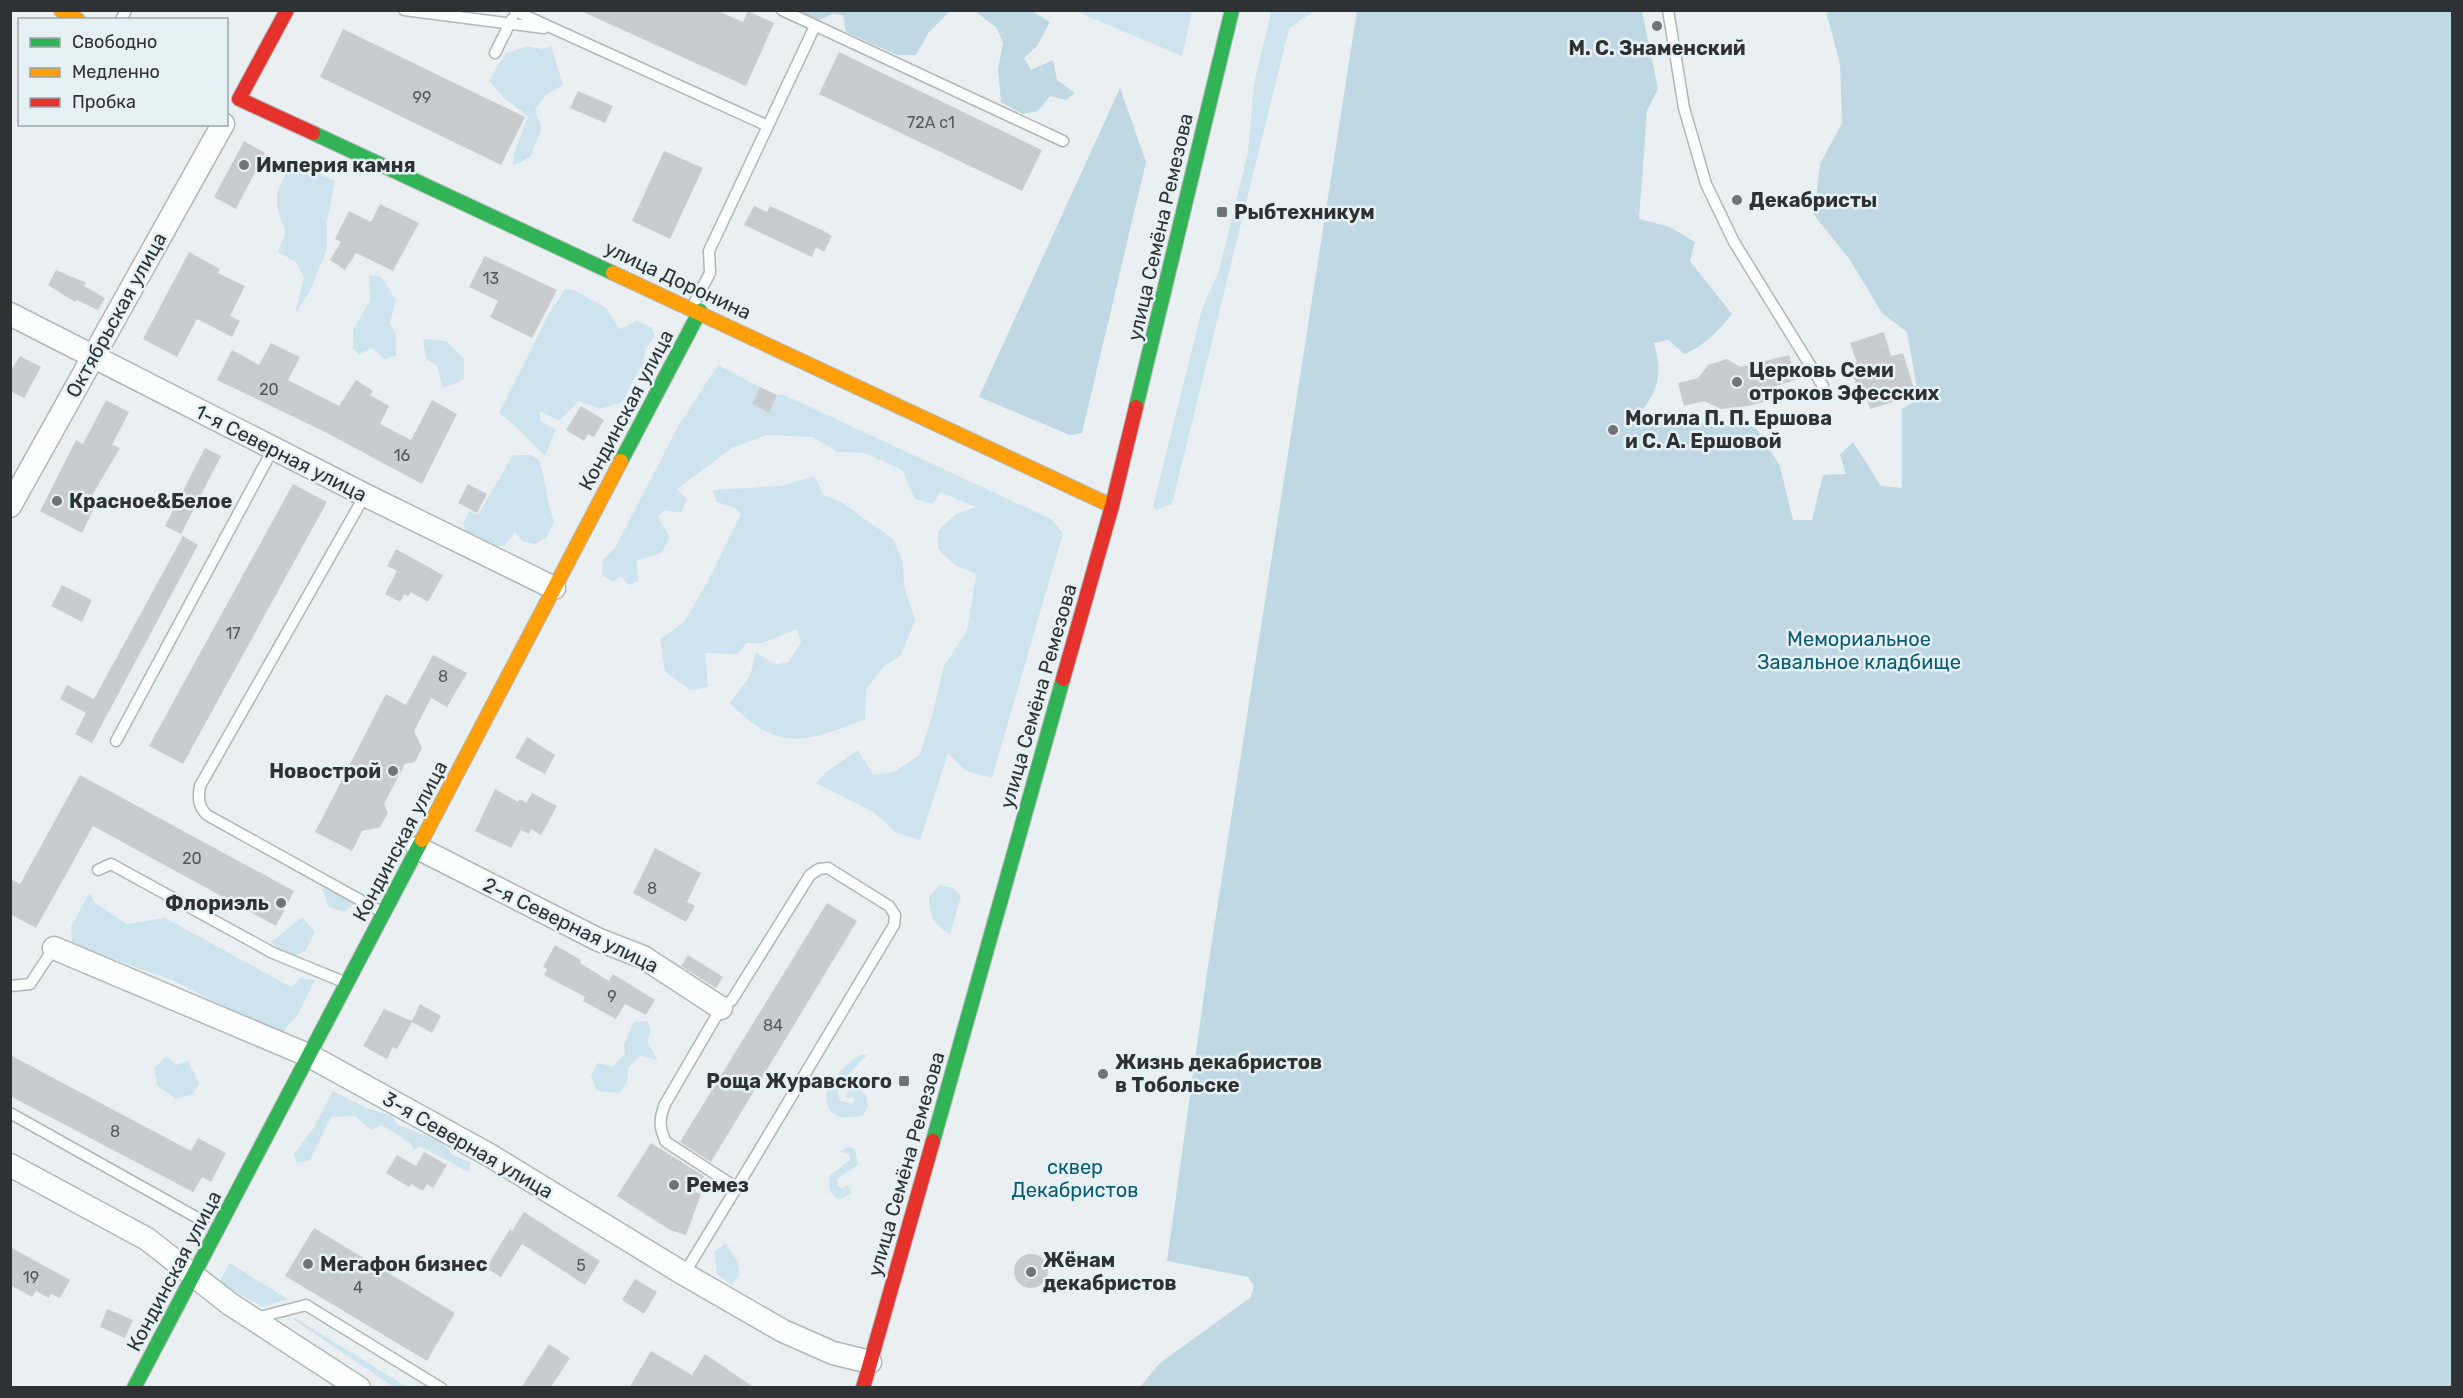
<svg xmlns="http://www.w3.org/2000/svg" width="2463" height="1398" viewBox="0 0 2463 1398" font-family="Rubik,sans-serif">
<rect width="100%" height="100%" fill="#eaf0f2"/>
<path fill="#cde3ed" d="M1075,11L1192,10V11L1182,56Z
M1277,11H1314L1289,28L1172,504L1156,510L1153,507L1196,333L1202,309L1219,271L1248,152L1254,84L1271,12Z
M527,46L541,49L551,46L563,85L546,95L535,110L542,128L530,157L513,166L514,154L528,116L504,98L489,81L505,54Z
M293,162L335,181L327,221V249L309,293L295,314L304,278L296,262L278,252L286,232C272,199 274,193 293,162Z
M369,275L381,277L396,300L390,323L396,336V356L384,359L372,348L359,354L353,349V330L370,301Z
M565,289L574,290L606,308L620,329L637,321L652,328L655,336L646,348L643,363L622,402L600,409L579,401L559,421L540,411V421L556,430L545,455C528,441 517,426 499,413L550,312Z
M423,339L446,341L464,359V380L443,388L437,366L426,359Z
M718,365L760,387L752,404L768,412L777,395L782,394L1051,519L1063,533L992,778L966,771L948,753L920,840L897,833L873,812L816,783L825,773L858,750L873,775L894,772L920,755L933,712L944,666L967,631L976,574L955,565L938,549V531L956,514L976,507L940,492L933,504L915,499L902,470L865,453L837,452L813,437L767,435L732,448L677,489L687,499L681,513L665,510L658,517L670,537L661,553L636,561L639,581L629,585L621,576L613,582L602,575L603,560L615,548L680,423Z
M513,455H530L539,460C546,481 546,501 554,521L547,537L536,544L523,542L515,532L504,546H489L468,537L463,525L469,511L478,515Z
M814,476L824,495L841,502L893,539L903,562L904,586L915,620L901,655L884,666L866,690L865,719C805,743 779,753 730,703L750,676L756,652L774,664L788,663L801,642L797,629L762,643H747L736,654L705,653L708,687L690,690L665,671L660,639L684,622L708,581L741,514L735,508L717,502L713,490L781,486Z
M343,883L355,904L343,912L329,907L322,889Z
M939,885L953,888L961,896L950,934C933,925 930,915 929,897Z
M90,892L94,902L127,924L165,918L291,987L301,978L315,980L299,1013L280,1035L172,980L102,955L87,954L72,944L71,927Z
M302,917L315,932L305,951L289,958L271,942Z
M647,1021L651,1030L647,1041L658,1060L640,1056L628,1068L627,1082L620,1093L597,1091L591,1076L598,1063L613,1067L625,1054L624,1044L634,1022Z
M861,1055H867L845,1078L838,1093L840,1101L852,1104L855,1100L853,1097L847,1098L845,1095L849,1090L858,1088L866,1095L868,1106L863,1115C846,1121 823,1117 827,1094C829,1081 849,1060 861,1055Z
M166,1056L177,1065L188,1061L199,1083L193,1094L176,1099L157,1085L154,1069Z
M333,1091L364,1107L392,1116L397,1124L441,1142L454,1156L471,1162L468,1172L420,1146L414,1150L411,1144L382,1125L371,1130L355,1116L331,1117L310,1160L297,1163L294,1154L313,1129Z
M849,1147L855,1149L858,1165L837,1179L838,1186L842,1189L848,1185L852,1193L839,1200C829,1194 828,1186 830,1175L850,1160L849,1154L839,1151Z
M726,1243L738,1263L739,1275L732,1285L717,1274L715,1251Z
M230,1263L288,1299L263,1307L219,1283Z
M295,1318L407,1387H394L294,1320Z"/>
<path fill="#bfd8e3" d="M797,11H1032L1050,22L1037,46L1024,58L1031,70L1053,60L1057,80L1075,93L1066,100L1050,96L1038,111L1022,114L1001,102L998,69L1003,43L997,28L976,12H949L929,32L916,55H897L846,32L843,15L832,14L819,20Z
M1357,11H1642L1658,89L1647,111L1639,219L1670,227L1695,242L1690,261L1732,314C1718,331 1705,346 1684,354L1668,340L1654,343C1664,378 1657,393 1634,421H1681L1728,426L1741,422L1757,429L1780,466L1793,520H1812L1823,475L1846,474L1840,455L1853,442L1881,486L1902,488V409L1919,399L1907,332L1882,313L1850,260L1814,215L1820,164L1842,123L1840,64L1826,11H2452V1387H1140L1160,1363L1251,1297L1254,1286L1248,1277L1167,1261L1207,973Z
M1120,88L1146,162L1082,433L1070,435L979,397Z"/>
<path fill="#c8ccce" d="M579,10H716L743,22L748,11L774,23L746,86Z
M343,29L525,117L501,165L320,77Z
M839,52L1042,150L1022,191L819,94Z
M578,91L613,106L605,123L570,108Z
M244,141L265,153L236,209L214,197Z
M664,151L703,168L670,239L632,221Z
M380,204L419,223L393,271L356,253L345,270L330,260L341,242L335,239L349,211L371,222Z
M754,206L767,212L770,206L824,231L832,236L824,252L816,247L812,257L744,225Z
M189,252L220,269L218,273L245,286L230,316L240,321L232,337L197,319L177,357L143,339Z
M485,256L557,290L532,338L490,317L498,301L469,287Z
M56,270L86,283L84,286L105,298L98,310L77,300L75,302L48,285Z
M1884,332L1891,356L1903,353L1916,395L1870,409L1863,386L1857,388L1850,365L1857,363L1850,343Z
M271,343L300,357L288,380L339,406L356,380L373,391L370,395L389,406L380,424L411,440L432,400L457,414L422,484L327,433L217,380L232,350L259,365Z
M1789,355L1796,380L1776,386L1779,398L1748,406L1721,409L1704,401L1684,406L1678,383L1698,378L1708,365L1727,359L1740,367Z
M20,356L41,367L24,398L10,391V372Z
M760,387L777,395L769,413L752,404Z
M106,400L129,412L112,445L120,448L90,499L97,502L82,533L40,511L76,440L83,444Z
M581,406L604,420L594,437L588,434L584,441L566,430Z
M205,448L221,456L181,534L165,526Z
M293,484L327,502L183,764L149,746Z
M468,484L487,494L477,513L458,503Z
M183,536L198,545L92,743L75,734L86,713L60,699L67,685L94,699Z
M396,549L443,575L428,602L411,592L408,596L404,594L400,602L385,594L397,571L387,566Z
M62,585L92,600L82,622L51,606Z
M433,655L467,673L447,707L431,698L414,731L422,748L415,762L405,764L384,804L388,813L380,827L362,831L352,851L315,832L386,694L406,705Z
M527,737L555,755L545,774L515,758Z
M80,775L294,891L276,926L93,826L36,928L10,914V879L20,884Z
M495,789L518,802L520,799L526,803L532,793L557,806L541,835L531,829L529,834L521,830L511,848L475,831Z
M655,848L701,873L687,902L695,906L686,922L633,893Z
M827,903L857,921L711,1162L680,1142Z
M555,945L581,960L580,963L609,981L613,974L655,1000L646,1015L625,1004L616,1019L583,1001L585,997L544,975L547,969L543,967Z
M688,955L723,977L716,988L681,966Z
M420,1004L441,1016L432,1033L412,1022L397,1049L393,1047L387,1059L363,1046L384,1009L412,1021Z
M10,1055L191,1151L198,1138L226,1153L211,1182L202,1177L193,1192L10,1096Z
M651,1143L704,1176L694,1192L701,1194L686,1235L670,1230L617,1196Z
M424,1152L447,1165L433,1188L427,1184L423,1191L411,1184L409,1187L386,1173L397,1155L416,1166Z
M524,1212L600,1261L585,1285L522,1244L501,1277L486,1268L510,1229L512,1231Z
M314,1228L455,1313L427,1361L285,1276Z
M10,1247L70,1280L60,1298L51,1294L49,1298L36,1291L32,1297L10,1285Z
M1014 1271a17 17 0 1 1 34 0a17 17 0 1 1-34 0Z
M635,1279L657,1292L644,1314L622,1300Z
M107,1309L133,1320L125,1338L100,1327Z
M549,1344L570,1358L550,1388H521Z
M651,1351L692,1375L705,1354L755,1388H629Z"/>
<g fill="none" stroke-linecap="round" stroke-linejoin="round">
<defs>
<path id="lane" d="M404,10L544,28
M782,10L1063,141
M1668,10L1684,108L1706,184L1734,242L1823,386
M515,11L768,126
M121,20L126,10
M495,53L512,19
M692,307L710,273L709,251L815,26
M365,495L200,786C198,798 198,806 207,815L380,911
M116,741L273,449
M98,870L111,864L273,953L344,982
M10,986L30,984L54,948
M10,1113L203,1221
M684,1274L751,1164L894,925L895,915L889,906L828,868L819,869L810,875L732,1000L721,1008L665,1104C659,1119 659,1128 666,1142L737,1188
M256,1318L306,1305L441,1388"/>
<path id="street" d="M10,314L365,495L554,588
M10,506L223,124
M418,848L599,940L643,957L721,1008
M54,948L310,1056L491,1156L684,1274L783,1331L833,1353L870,1362
M10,1165L147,1239L230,1304L359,1388"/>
<path id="fast" d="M313,133L613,273
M1136,407L1232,10
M621,461L700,311
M933,1141L1063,679
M134,1388L422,840"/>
<path id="slow" d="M61,10L78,20
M613,273L1112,506
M422,840L621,461"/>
<path id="jam" d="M287,10L239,99L313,133
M1063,679L1112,506L1136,407
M863,1388L933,1141"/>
</defs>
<use href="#lane" stroke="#b1b6b7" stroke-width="13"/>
<use href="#street" stroke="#b1b6b7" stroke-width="25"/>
<use href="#fast" stroke="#b1b6b7" stroke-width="16"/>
<use href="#slow" stroke="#b1b6b7" stroke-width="16"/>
<use href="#jam" stroke="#b1b6b7" stroke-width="16"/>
<use href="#lane" stroke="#fcfdfd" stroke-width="10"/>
<use href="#street" stroke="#fcfdfd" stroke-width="22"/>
<use href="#fast" stroke="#30b455" stroke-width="14"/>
<use href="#slow" stroke="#ff9f0a" stroke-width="14"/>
<use href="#jam" stroke="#e5322d" stroke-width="14"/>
</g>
<g fill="#707476" stroke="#e6f1f5" stroke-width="2">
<circle cx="1657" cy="26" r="6"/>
<circle cx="244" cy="165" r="6"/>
<circle cx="1737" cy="200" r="6"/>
<rect x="1216" y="206" width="12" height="12" rx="3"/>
<circle cx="1737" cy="382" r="6"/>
<circle cx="1613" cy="430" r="6"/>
<circle cx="57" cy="501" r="6"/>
<circle cx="393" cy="771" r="6"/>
<circle cx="281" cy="903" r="6"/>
<circle cx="1103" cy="1074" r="6"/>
<rect x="898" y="1075" width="12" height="12" rx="3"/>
<circle cx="674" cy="1185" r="6"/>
<circle cx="308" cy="1264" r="6"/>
<circle cx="1031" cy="1272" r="6"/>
</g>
<g text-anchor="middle" stroke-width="5" stroke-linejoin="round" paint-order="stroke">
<g font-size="16" fill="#54585a">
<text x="422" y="103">99</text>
<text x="931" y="128">72А с1</text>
<text x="491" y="284">13</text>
<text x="269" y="395">20</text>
<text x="402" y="461">16</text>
<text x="233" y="639">17</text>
<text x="443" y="682">8</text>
<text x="192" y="864">20</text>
<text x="652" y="894">8</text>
<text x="612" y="1002">9</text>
<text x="773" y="1031">84</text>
<text x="115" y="1137">8</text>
<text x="581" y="1271">5</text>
<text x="31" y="1283">19</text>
<text x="358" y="1293">4</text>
</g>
<g font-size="20" font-weight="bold" fill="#2e3234" stroke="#e6f1f5" text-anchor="start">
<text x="1657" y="55" text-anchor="middle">М. С. Знаменский</text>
<text x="256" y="172">Империя камня</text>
<text x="1749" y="207">Декабристы</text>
<text x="1234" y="219">Рыбтехникум</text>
<text x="1749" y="377">Церковь Семи<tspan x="1749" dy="23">отроков Эфесских</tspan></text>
<text x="1625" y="425">Могила П. П. Ершова<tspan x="1625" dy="23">и С. А. Ершовой</tspan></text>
<text x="69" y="508">Красное&amp;Белое</text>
<text x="381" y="778" text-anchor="end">Новострой</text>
<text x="269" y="910" text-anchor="end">Флориэль</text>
<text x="1115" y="1069">Жизнь декабристов<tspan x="1115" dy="23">в Тобольске</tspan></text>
<text x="892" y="1088" text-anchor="end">Роща Журавского</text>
<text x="686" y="1192">Ремез</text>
<text x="1043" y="1267">Жёнам<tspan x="1043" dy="23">декабристов</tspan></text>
<text x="320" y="1271">Мегафон бизнес</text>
</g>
<g font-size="20" fill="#2e3234" stroke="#e6f1f5">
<text transform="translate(1160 227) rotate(-77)" y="7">улица Семёна Ремезова</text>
<text transform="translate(678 280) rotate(25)" y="7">улица Доронина</text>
<text transform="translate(116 315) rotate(-61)" y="7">Октябрьская улица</text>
<text transform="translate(626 410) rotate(-62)" y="7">Кондинская улица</text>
<text transform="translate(281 453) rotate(27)" y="7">1-я Северная улица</text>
<text transform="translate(1038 696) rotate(-74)" y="7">улица Семёна Ремезова</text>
<text transform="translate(400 841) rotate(-62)" y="7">Кондинская улица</text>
<text transform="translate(571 925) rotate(26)" y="7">2-я Северная улица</text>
<text transform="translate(468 1145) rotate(30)" y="7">3-я Северная улица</text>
<text transform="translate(906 1164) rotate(-74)" y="7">улица Семёна Ремезова</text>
<text transform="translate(174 1271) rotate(-62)" y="7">Кондинская улица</text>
</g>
<g font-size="20" fill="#0a5a74" stroke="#e6f1f5">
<text x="1859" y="646">Мемориальное<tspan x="1859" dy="23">Завальное кладбище</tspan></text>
<text x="1075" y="1174">сквер<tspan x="1075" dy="23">Декабристов</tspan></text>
</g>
</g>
<rect width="2463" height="1398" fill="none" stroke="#2e3234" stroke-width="24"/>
<rect x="18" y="18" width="210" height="108" fill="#e6f1f5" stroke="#9ca5a8" stroke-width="1.5"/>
<rect x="30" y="38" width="30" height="9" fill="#30b455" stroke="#9ca5a8" stroke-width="1.5"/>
<text x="72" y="48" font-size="18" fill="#2e3234">Свободно</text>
<rect x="30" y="68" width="30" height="9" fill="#ff9f0a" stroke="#9ca5a8" stroke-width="1.5"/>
<text x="72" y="78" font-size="18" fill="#2e3234">Медленно</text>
<rect x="30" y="98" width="30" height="9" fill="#e5322d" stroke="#9ca5a8" stroke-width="1.5"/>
<text x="72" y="108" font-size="18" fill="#2e3234">Пробка</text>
</svg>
